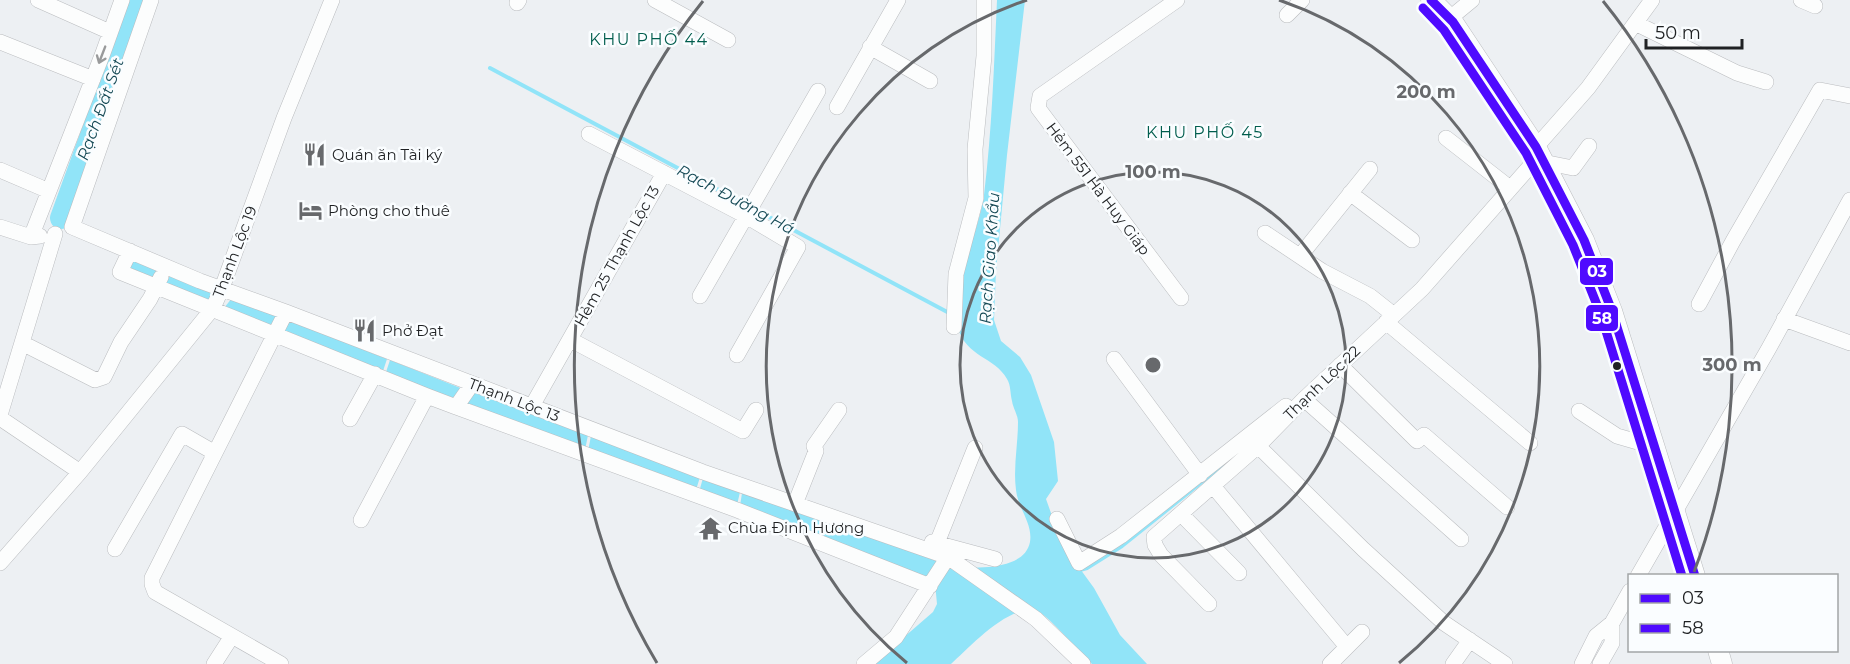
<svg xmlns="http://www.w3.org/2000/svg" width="1850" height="664" viewBox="0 0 1850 664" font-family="Montserrat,sans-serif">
<rect width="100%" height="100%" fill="#edf0f3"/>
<path fill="#91e4f8" d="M997,0H1025L1007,155L996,271L994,320L1001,341L1020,357L1031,375L1054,442L1058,481L1046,499L1062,544L1094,588L1120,635L1147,664H1092C1082,654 1049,617 1039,612C1012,600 969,648 951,664H873L933,612L937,604L935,583L944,571L950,568C973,567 1024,572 1030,542C1033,523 1018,509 1016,490C1013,468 1018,445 1018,422C1018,415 1013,408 1012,401C1010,394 1011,385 1007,379C995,357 966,357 958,328C949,290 979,233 984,195C992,130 994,65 997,0Z
M132,255L160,267L154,280L126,268Z
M169,270L218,293L210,302L163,283Z
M232,298L279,316L274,327L224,308Z
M288,320L387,359L383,371L283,330Z
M390,360L463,389L453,402L386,372Z
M472,392L588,435L585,450L462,405Z
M591,436L700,477L696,490L588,451Z
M703,478L740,492L737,505L699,492Z
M742,493L940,562L929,581L740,506Z"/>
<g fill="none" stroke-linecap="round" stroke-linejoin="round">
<path stroke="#91e4f8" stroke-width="4" d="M490,68L747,205
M754,209L951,314
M1080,570L1087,568L1122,546L1228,461"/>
<path stroke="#91e4f8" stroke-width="22" d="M61,218L140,0"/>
<defs>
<path id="minor" d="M38,0L110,32
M655,0L728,40
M1177,0L1040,96L1038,108L1181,298
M1801,0L1815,6
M517,3L519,0
M1287,15L1302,0
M1449,19L1472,0
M1635,23L1737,73L1766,82
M0,42L93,79
M870,47L930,81
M837,107L898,0
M589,134L746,216L798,247L737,355
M1446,138L1510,188
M1536,147L1588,88L1652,0
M1543,162L1573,168L1589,146
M0,170L49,191
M1350,193L1412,240
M0,227L31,237L40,236
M72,227L200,281L286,312L703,472L948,557L1036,619L1083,664
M72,227L151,0
M1265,233L1322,271L1370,296L1394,315
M31,237L103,53L122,0
M130,251L120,272L427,396L456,407L472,384
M1300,256L1370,169
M700,296L818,91
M1699,304L1733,241L1820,90L1850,96
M1784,319L1850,343
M1386,322L1530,443
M954,327L956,274L976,198L975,149L984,56V0
M571,340L743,431L756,410
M22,343L95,380L104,377L121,342L150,299L161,277
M1114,359L1200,475
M1340,365L1417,441L1424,435L1507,507
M1304,399L1461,539
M532,406L664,173
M456,407L737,510L930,586
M1579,411L1617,436L1655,447
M0,415L55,234
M0,418L80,472
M350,419L375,374
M1258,446L1363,549L1444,623L1505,664
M1213,486L1347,647
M795,504L816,451L814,446L839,410
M1181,514L1239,573
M1057,519L1079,563L1121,536L1286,406
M361,520L427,396
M932,542L995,559
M937,543L975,448
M115,549L182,434L215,453
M0,563L80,472L213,308L222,288L284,118L332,0
M1638,576L1769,348L1850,200
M1209,604L1161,555L1155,545L1154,537L1258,446L1304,399L1422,289L1540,155
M214,664L232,636
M281,664L155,592L152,584V578L286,312
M864,664L896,637L948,557
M1330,664L1362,632
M1453,664L1470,640
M1582,664L1596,636L1612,623L1630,591
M1600,664L1612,643V623"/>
<path id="major" d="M1431,0L1453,22L1536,147L1584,240L1612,311L1695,576
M1718,650L1722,664"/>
</defs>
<use href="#minor" stroke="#babcbf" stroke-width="16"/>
<use href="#major" stroke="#babcbf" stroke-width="21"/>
<use href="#minor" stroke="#fcfdfd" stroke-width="15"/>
<use href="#major" stroke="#fcfdfd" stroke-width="20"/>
<defs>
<path id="bus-1" d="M1431,0L1453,22L1536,147L1584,240L1612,311L1695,576"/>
<path id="bus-2" d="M1423,8L1444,30L1526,153L1573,245L1601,315L1682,576"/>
</defs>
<use href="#bus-1" stroke="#fafdff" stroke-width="14"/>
<use href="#bus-2" stroke="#fafdff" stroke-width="14"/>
<use href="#bus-1" stroke="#4f0aff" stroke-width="9"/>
<use href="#bus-2" stroke="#4f0aff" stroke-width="9"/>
</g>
<defs><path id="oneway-shaft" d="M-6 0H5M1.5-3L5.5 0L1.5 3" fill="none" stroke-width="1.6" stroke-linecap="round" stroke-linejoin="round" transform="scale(1.5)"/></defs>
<use stroke="#999a9b" href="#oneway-shaft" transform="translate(102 55) rotate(111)"/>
<g fill="none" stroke="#67696c" stroke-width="3">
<circle cx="1153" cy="365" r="193"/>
<path d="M907 663A386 386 0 0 1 1027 0M1279 0A386 386 0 0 1 1399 663"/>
<path d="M657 663A579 579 0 0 1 703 1M1603 1A579 579 0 0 1 1694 572"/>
</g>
<defs>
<symbol id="restaurant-bare" viewBox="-9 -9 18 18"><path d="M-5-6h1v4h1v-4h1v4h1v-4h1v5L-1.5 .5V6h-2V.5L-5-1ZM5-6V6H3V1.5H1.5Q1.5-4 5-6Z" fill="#67696c" stroke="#fafdff" stroke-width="2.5" paint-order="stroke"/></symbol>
<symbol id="hotel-bare" viewBox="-9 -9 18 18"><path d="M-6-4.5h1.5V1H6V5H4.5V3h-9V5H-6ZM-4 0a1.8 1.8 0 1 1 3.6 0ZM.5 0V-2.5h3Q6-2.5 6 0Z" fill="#67696c" stroke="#fafdff" stroke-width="2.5" paint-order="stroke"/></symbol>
<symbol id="temple-bare" viewBox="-9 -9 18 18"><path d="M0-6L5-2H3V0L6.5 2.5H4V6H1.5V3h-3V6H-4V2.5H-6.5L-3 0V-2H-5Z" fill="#67696c" stroke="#fafdff" stroke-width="2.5" paint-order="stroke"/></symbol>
</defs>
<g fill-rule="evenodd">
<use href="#restaurant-bare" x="298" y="138" width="33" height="33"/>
<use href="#hotel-bare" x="294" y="194" width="33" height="33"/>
<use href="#restaurant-bare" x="348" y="314" width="33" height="33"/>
<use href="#temple-bare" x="694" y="512" width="33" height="33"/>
</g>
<circle fill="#1f2123" stroke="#fafdff" stroke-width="2" cx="1617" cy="366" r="5"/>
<g text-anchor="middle" stroke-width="5" stroke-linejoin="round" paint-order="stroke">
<g font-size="15" fill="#1f2123" stroke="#fafdff" text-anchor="start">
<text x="332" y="160">Quán ăn Tài ký</text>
<text x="328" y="216">Phòng cho thuê</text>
<text x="382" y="336">Phở Đạt</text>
<text x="728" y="533">Chùa Định Hương</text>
</g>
<g font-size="15" fill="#1f2123" stroke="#fafdff">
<text transform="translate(1098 189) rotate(53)" y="5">Hẻm 551 Hà Huy Giáp</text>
<text transform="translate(235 252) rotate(-69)" y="5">Thạnh Lộc 19</text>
<text transform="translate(617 256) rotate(-61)" y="5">Hẻm 25 Thạnh Lộc 13</text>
<text transform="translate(1322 383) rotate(-44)" y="5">Thạnh Lộc 22</text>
<text transform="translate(514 400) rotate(21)" y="5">Thạnh Lộc 13</text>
</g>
<g font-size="16" letter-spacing="1.5" fill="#005d4d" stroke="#fafdff">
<text x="649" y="45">KHU PHỐ 44</text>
<text x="1205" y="138">KHU PHỐ 45</text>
</g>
<g font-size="16" font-style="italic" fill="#164a56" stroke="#fafdff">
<text transform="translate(100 109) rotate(-70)" y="6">Rạch Đất Sét</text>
<text transform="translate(736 199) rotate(28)" y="6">Rạch Đường Há</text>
<text transform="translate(989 258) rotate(-86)" y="6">Rạch Giao Khẩu</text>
</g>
</g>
<circle cx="1153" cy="365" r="9" fill="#67696c" stroke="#fafdff" stroke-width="3"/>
<g font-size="18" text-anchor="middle" font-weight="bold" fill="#67696c" stroke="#fafdff" stroke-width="5" stroke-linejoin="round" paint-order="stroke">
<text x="1426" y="98">200 m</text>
<text x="1153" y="178">100 m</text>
<text x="1732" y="371">300 m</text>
</g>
<g stroke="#fafdff" stroke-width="2">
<rect x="1579" y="257" width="35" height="29" rx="6" fill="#4f0aff"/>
<rect x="1585" y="304" width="34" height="28" rx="6" fill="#4f0aff"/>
</g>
<g font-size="16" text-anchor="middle" font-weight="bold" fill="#fff">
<text x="1597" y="277">03</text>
<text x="1602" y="324">58</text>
</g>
<rect x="1628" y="574" width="210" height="78" fill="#fafdff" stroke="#a2a5a7" stroke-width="1.5"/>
<rect x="1640" y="594" width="30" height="9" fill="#4f0aff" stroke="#a2a5a7" stroke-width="1.5"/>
<text x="1682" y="604" font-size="18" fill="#1f2123">03</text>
<rect x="1640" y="624" width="30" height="9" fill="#4f0aff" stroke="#a2a5a7" stroke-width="1.5"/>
<text x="1682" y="634" font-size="18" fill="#1f2123">58</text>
<path d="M1646 39v9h96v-9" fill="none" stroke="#1f2123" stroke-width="3"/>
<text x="1655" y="39" font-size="18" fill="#1f2123" stroke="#fafdff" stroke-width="4.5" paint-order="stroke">50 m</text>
</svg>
